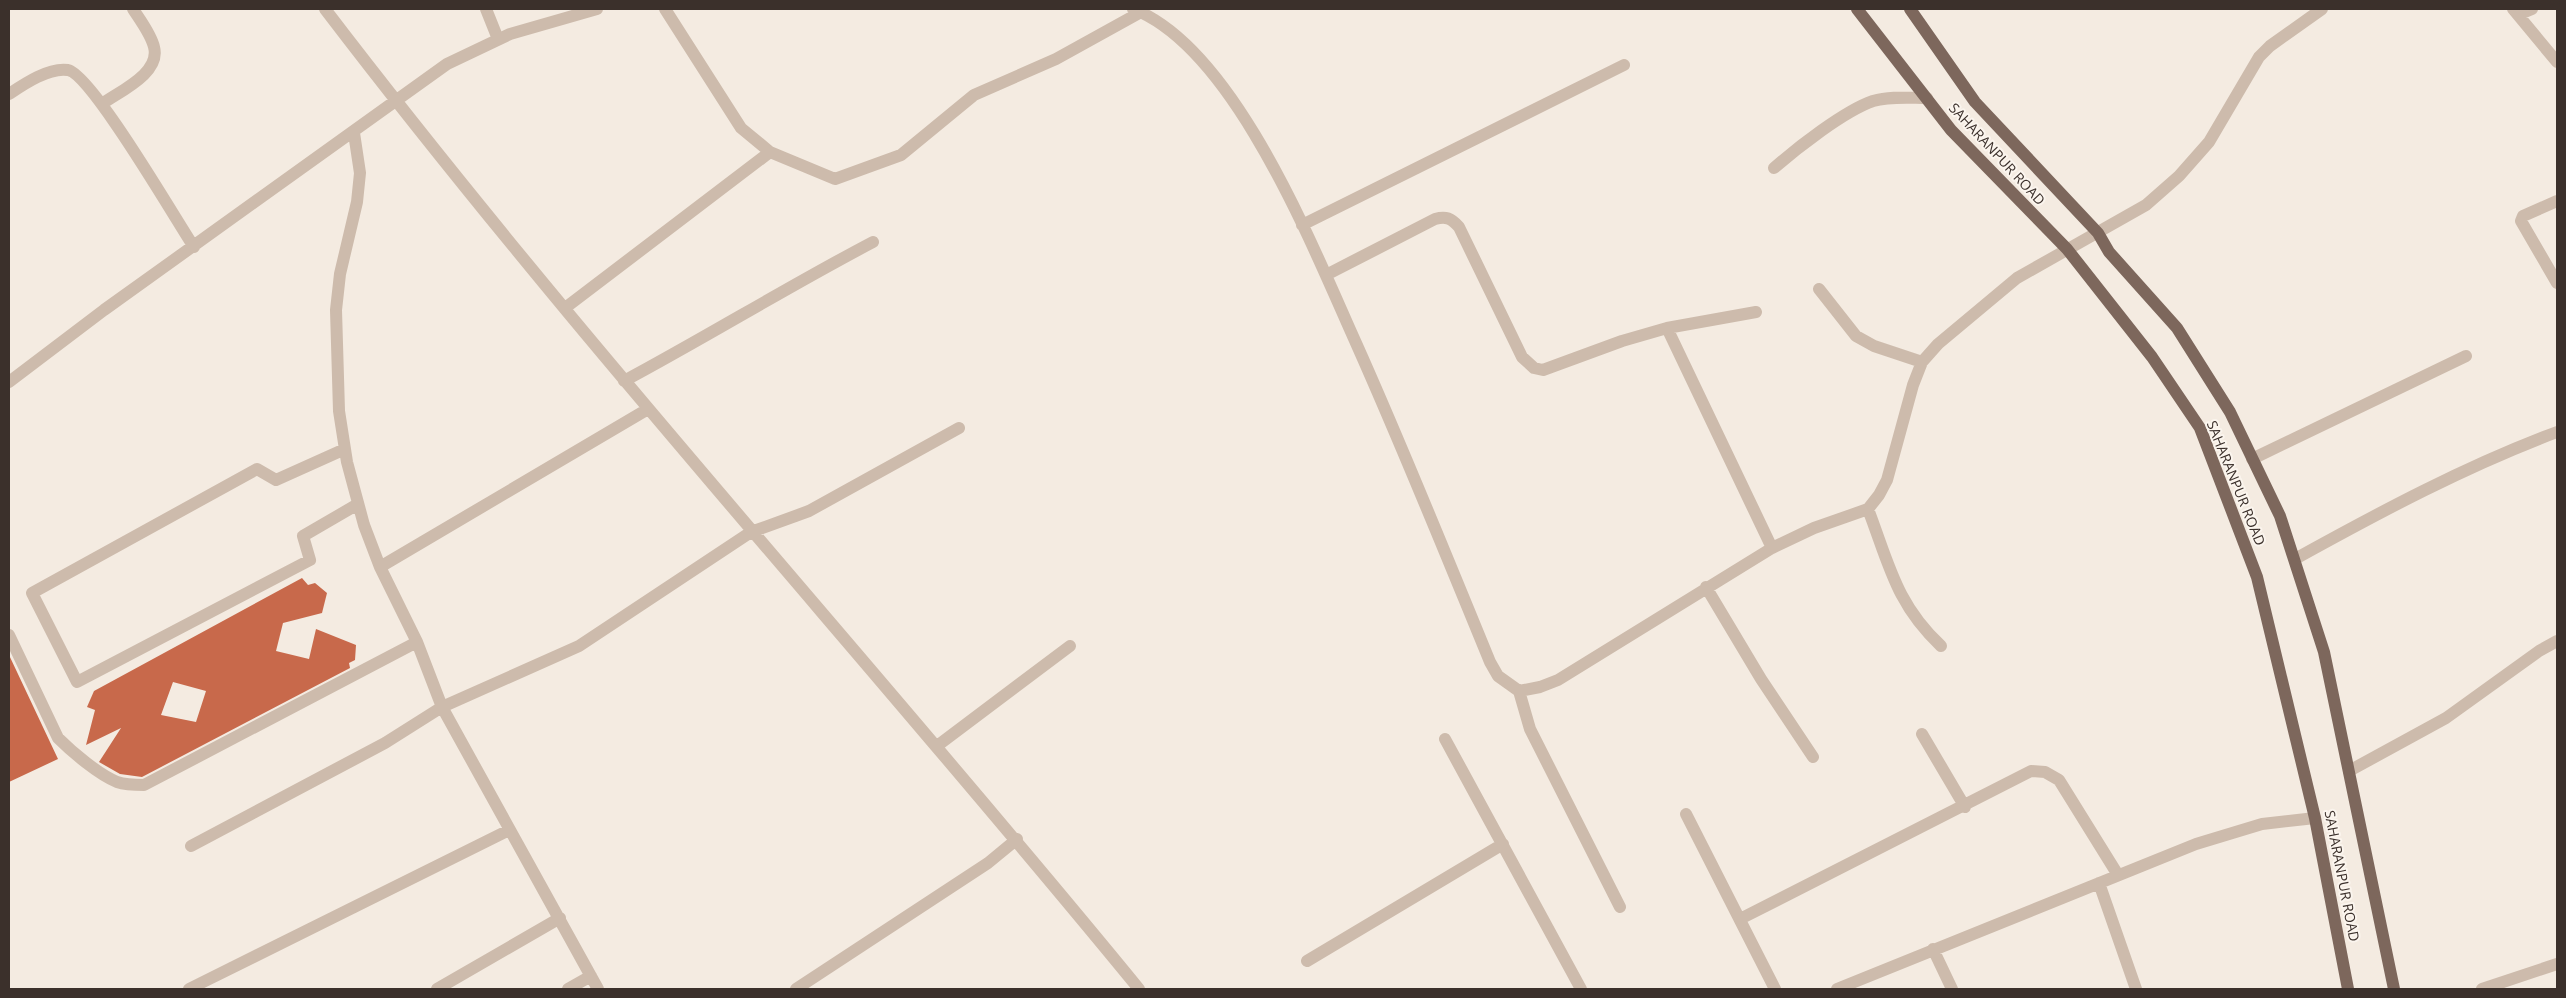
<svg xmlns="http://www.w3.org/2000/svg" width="2566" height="998" viewBox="0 0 2566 998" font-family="'Open Sans',sans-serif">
<rect width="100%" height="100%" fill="#f4ebe1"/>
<path fill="#c8694b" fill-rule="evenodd" d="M302,578L308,585L315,583L327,593L322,613L283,623L276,651L309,659L316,629L356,645L355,660L349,663L350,668L142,777L120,774L99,762L121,728L86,745L95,710L87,707L94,691ZM173,682L206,691L196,722L161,715Z
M9,655L58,759L9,782Z"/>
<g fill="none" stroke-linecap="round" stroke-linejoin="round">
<path stroke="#cdbbac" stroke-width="12" d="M325,9C583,347 870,660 1139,989
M486,9L498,39
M665,9L741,128L770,152L835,179L901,155L974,95L1056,59L1141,12
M1133,9C1235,48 1313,248 1356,343C1403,448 1446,555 1490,662L1498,676L1519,691L1540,687L1558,680L1772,548L1814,528L1868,509L1879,495L1887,480L1913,385L1922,362L1938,344L2017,278L2146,205L2179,176L2209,142L2259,57L2270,46L2322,9
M2513,9L2557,62
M2520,14L2532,9
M9,94C24,84 49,67 68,70C92,75 176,220 194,247
M102,104C120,91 161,73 154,47C151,34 140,20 133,9
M354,133L360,173L357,202L340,274L336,310L339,411L347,462L364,525L380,567L417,642L442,707L598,989
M1774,168C1797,148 1844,111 1873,101C1890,96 1910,98 1927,98
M2557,201L2523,216L2521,221L2557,283
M1302,225L1624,65
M1326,275L1435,219C1446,216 1451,218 1459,227L1522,357L1534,368L1543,370L1622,341L1667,328L1756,312
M1819,289L1856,336L1874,346L1922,362
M565,308L770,152
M1667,328L1772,548
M624,381C708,336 789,286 873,242
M9,382L104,310L447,64L510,34L597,9
M345,449L276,480L257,469L32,593L77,682L310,560L303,536L358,504
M2252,459L2466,356
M1868,509C1889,564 1896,604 1941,646
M2295,559C2380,512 2466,466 2557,432
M380,567L648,409
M1706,587L1761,679L1813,757
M9,635L58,738C72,752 98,774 117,782C126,785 135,785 144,785L417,642
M1519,691L1530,729L1620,907
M1922,734L1965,807
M1445,739L1581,989
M937,746L1070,646
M2349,771L2446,718L2539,651L2557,641
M1686,814L1775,989
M191,846L385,743L442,707L579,646L751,532L809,511L959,428
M2099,883L2136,989
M1740,919L2031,771L2045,772L2059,780L2118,875
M1933,949L1952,989
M1307,961L1503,844
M189,989L509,830
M437,989L560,918
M568,989L591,976
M796,989L988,863L1017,839
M1837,989L2196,844L2262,824L2315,818
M2482,989L2557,964"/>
<path stroke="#7d675c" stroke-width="12" d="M1857,9L1951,130L2067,249L2152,357L2200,428L2257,577L2315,818L2348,989
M1910,9L1975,102L2098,233L2109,252L2177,328L2230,412L2280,516L2324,652L2394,989"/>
</g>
<g text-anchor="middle" stroke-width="4" stroke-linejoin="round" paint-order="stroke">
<g font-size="14" fill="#3b302b" stroke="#fbf5ee">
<text transform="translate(1997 154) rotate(47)" y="5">SAHARANPUR ROAD</text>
<text transform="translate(2236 483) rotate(68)" y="5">SAHARANPUR ROAD</text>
<text transform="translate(2342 876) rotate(79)" y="5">SAHARANPUR ROAD</text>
</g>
</g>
<rect width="2566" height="998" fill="none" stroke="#3b302b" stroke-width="20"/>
</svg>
